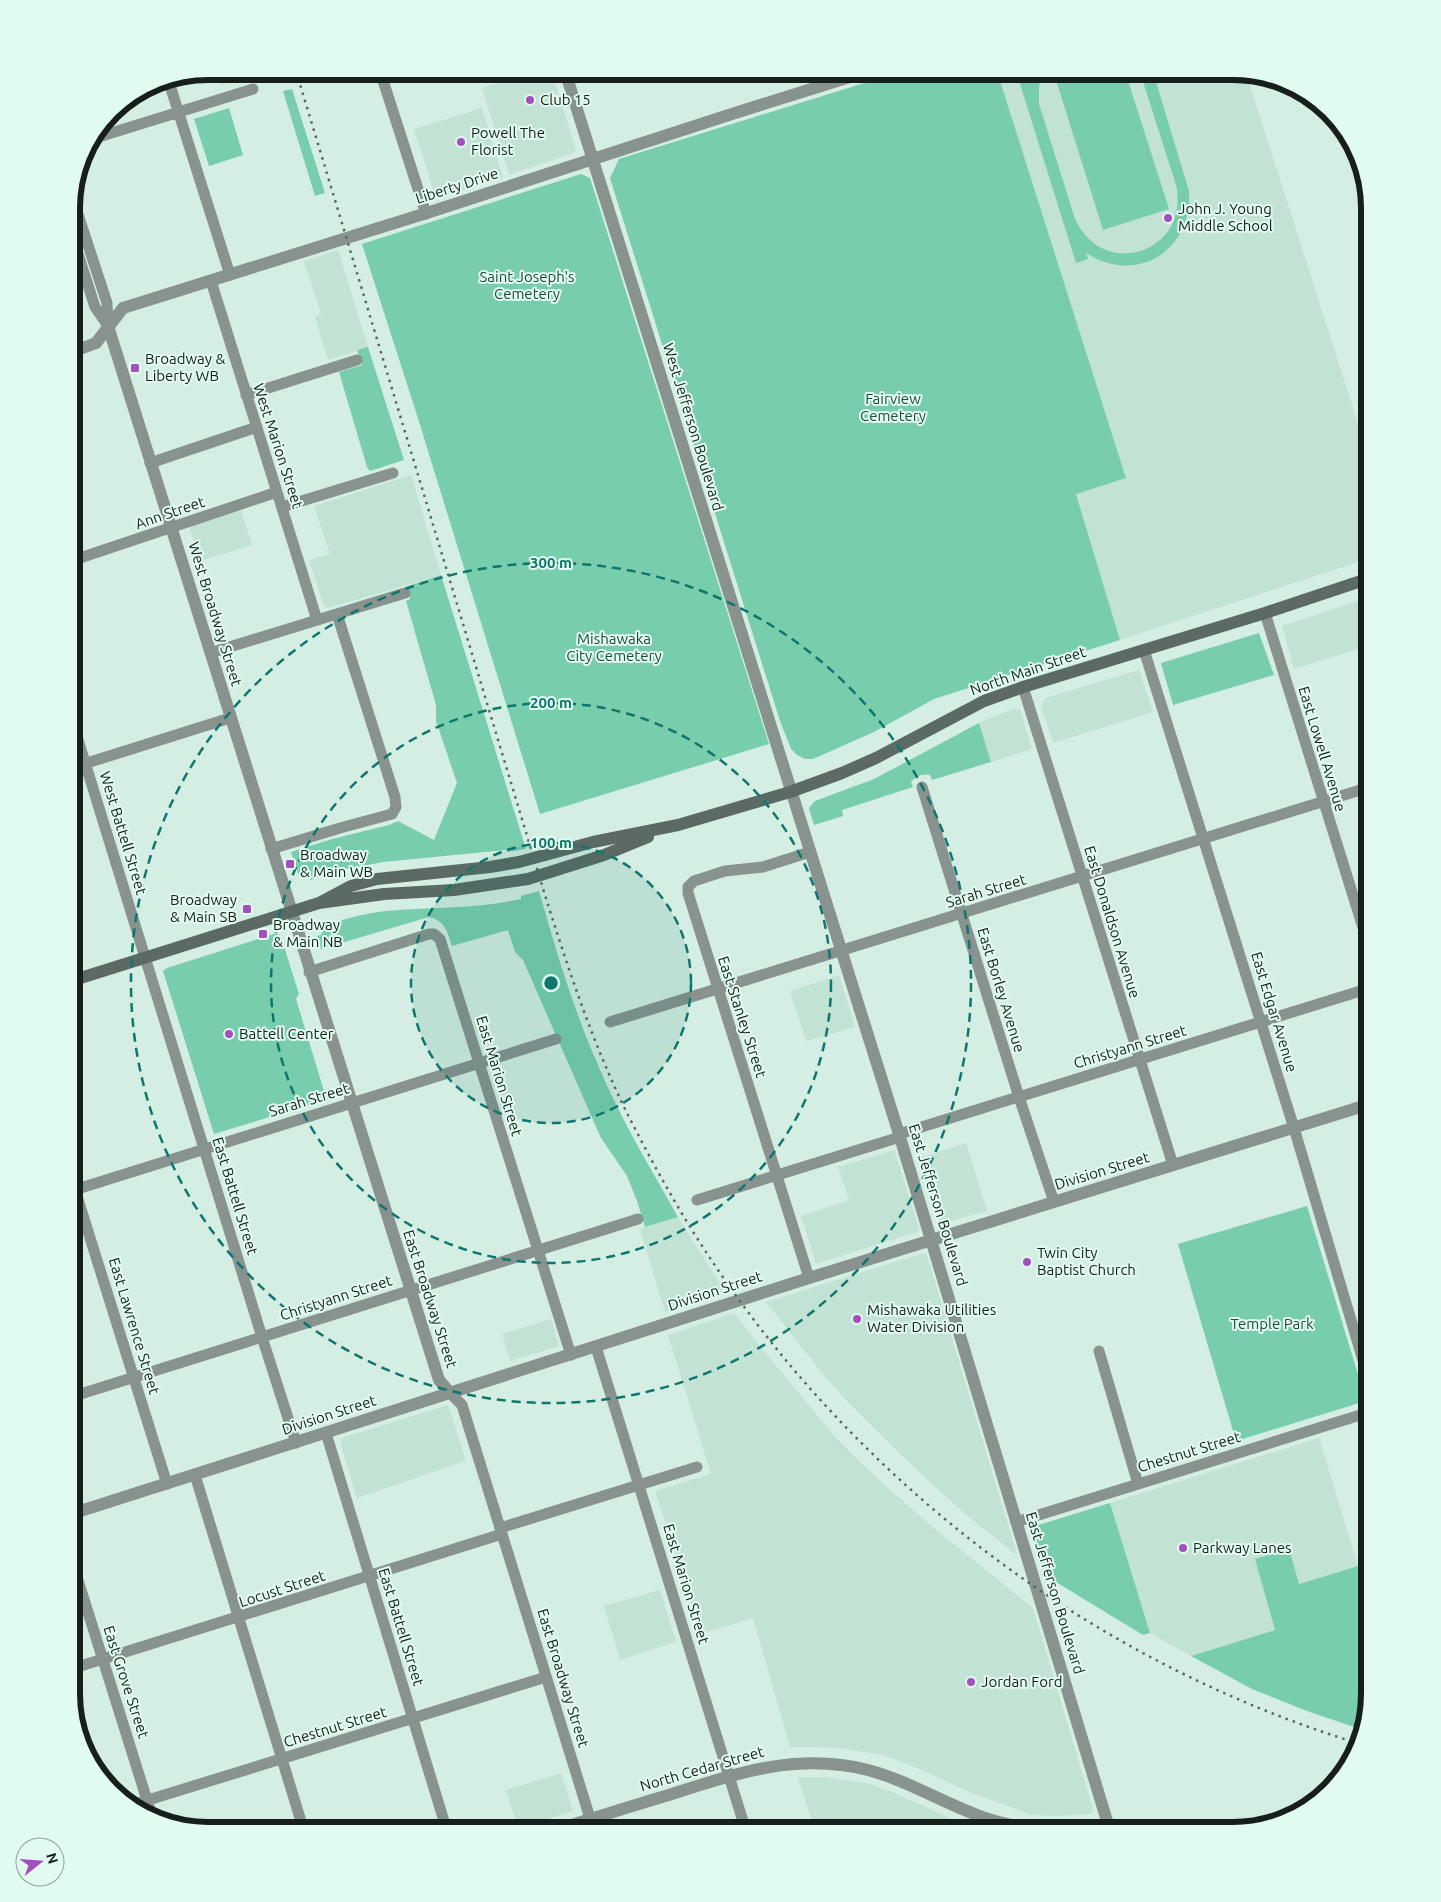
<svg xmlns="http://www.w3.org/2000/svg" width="1441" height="1902" viewBox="0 0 1441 1902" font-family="Ubuntu,sans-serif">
<rect width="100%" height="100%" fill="#d5eee3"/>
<path fill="#c2e2d3" d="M217,71H266L221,85Z
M536,71H552L576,151L571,154L509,175L482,88Z
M997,71L1246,73L1370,461V558L1120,640L1076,493L1126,477Z
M482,108L503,177L436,198L414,129Z
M338,250L368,347L328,360L315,317L321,314L304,261Z
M411,475L441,575L328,608L324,606L309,560L330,554L314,506Z
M241,510L252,545L200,561L189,526Z
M1370,597V645L1294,669L1282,626Z
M1139,670L1153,712L1053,743L1041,706L1045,698Z
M1015,708L1020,710L1032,749L991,762L979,723Z
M839,975L855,1027L806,1041L790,991Z
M966,1143L987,1211L940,1224L919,1158Z
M894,1150L920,1231L816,1264L801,1216L849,1200L838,1167Z
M678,1217L726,1293L665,1312L640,1229Z
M924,1253L927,1255L1017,1555L969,1517L923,1476L849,1403L826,1378L766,1302Z
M734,1313L755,1340L836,1438L880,1481L929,1524L1033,1608L1093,1809L1092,1813L1090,1814L1057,1816L1032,1815L972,1793L917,1768L883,1755L845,1749L817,1747H790L753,1618L700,1634L655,1491L711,1474L668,1335Z
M551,1319L559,1346L510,1361L502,1334Z
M448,1405L466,1461L357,1498L340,1443L342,1438Z
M1319,1438L1358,1566L1265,1594L1275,1630L1191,1656L1150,1633L1110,1503Z
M660,1590L676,1642L620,1660L604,1606Z
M561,1773L573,1811L518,1828L506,1790Z
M798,1777H822L867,1783L892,1792L979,1831H815Z"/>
<path fill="#78cdac" d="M903,71H997L1126,478L1076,494L1120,640L934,699L874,732L813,759H805L797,755L791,749L780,721L610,178L619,159Z
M1016,71H1029L1030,74L1031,71H1044L1039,87V104L1074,216C1100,282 1191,254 1176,185L1140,72H1153L1189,191C1193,250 1137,286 1086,253L1088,259L1076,263Z
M1093,71H1125L1169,209L1103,230L1057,83Z
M292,89L325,193L315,196L283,91Z
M229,108L243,155L209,166L194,119Z
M581,174L590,178L769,744L540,814L416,412L362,244Z
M368,347L404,460L370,471L367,467L339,372L362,365L357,350Z
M441,575L526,849L507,852L506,850L383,862L341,870L311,880L302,875L299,876L291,852L332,839L389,825L398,821L434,840L457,783L436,721V705L406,601L410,599L405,587Z
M1259,633L1274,675L1173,705L1161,663Z
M979,723L991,762L932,780L930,775C923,773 916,776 911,782L913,787L842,810L843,816L814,825L809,808L815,801L874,779Z
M539,891C556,950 573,1009 598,1065C620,1118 650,1167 678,1217L645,1227L637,1201L627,1176L601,1138L523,960L515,952L508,930L452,946C447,932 446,921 429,917L321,949L317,936L321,935L325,925C345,919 365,913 386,911C431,907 476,909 521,899V896Z
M277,933L281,937L299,994L296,999L324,1091L332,1098L214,1134L163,971L167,968Z
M1307,1206L1366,1401L1236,1441L1178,1244Z
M1110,1503L1150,1633L1143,1635L1046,1576L1031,1529L1032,1527Z
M1289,1549L1299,1584L1358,1566L1370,1606V1694L1360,1729L1307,1711L1252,1689L1191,1656L1275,1630L1255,1559Z"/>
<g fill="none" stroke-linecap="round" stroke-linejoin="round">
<path stroke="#88928e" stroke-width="11" d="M380,71L426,214
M168,79L230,275
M92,139L253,89
M72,196L107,303L108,326
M72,235L95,307L108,326
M211,281L317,620
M246,395L357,360
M150,463L257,427
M282,507L393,473
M71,561L277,492
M1265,613L1370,950
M1144,650L1294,1128L1370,1384
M210,653L405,593
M1023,687L1173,1165
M71,717L262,1337L296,1443
M71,768L230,718
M922,787L1019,1097L1054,1202
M271,849L340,828L392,814L396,807L395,797L337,614
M309,972L429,934H434L440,939L571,1355
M610,1022L1370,787
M899,1134L1370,988
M71,1177L167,1484
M71,1191L556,1039
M697,1200L900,1137
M809,1278L688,893V887L694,881L725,871L763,867L810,852
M596,1347L746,1831
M1099,1351L1138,1484
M450,1393L462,1405L594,1831
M71,1397L638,1219
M326,1433L447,1831
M195,1475L304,1831
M1016,1522L1370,1412
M500,1528L697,1467
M71,1558L152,1816
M71,1669L502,1534
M132,1805L546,1677"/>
<path stroke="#88928e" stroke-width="12" d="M565,71L899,1134L1110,1831
M108,326L439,1380L450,1393
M72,352L96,343L123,308L433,211L735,113L869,71
M71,1514L809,1278L1370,1104
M553,1831C593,1818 632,1806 672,1794C738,1773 798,1752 868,1770C906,1780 940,1801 977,1815C1004,1825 1033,1830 1062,1831
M1071,1831L1159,1828L1199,1831"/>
<path stroke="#5b6a64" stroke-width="12" d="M319,903L351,886L377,879L490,867L519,862L593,842L678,825L790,792L842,773L876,758L984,701L1023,687L1265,613L1370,578
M71,981L319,903L384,894L454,890L528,879L604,855L648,837"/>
<path stroke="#5a6862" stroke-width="2.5" stroke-dasharray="2.5 5" stroke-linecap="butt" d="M296,71L544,892C568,968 593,1045 629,1117C654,1166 681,1215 712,1261C863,1488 1096,1663 1357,1743"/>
</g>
<circle cx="551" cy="983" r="140" fill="#0f766e" fill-opacity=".12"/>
<g fill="none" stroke="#0f766e" stroke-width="2.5" stroke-dasharray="9 6">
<circle cx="551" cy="983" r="140"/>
<circle cx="551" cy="983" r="280"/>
<circle cx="551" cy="983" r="420"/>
</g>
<g fill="#a34fbe" stroke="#e2fbf0" stroke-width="2">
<circle cx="530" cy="100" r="5"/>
<circle cx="461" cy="142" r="5"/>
<circle cx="1168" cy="218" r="5"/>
<rect x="130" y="363" width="10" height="10" rx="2.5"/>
<rect x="285" y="859" width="10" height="10" rx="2.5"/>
<rect x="242" y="904" width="10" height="10" rx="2.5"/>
<rect x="258" y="929" width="10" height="10" rx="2.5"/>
<circle cx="229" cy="1034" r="5"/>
<circle cx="1027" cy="1262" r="5"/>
<circle cx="857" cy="1319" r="5"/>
<circle cx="1183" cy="1548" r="5"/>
<circle cx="971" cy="1682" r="5"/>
</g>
<g text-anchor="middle" stroke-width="4" stroke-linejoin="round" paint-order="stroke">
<g font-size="15" fill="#161f1b" stroke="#e2fbf0" text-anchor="start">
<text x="540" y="105">Club 15</text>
<text x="471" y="138">Powell The<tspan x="471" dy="17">Florist</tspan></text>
<text x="1178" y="214">John J. Young<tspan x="1178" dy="17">Middle School</tspan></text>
<text x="145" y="364">Broadway &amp;<tspan x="145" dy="17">Liberty WB</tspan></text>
<text x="300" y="860">Broadway<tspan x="300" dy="17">&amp; Main WB</tspan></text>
<text x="237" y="905" text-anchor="end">Broadway<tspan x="237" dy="17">&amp; Main SB</tspan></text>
<text x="273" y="930">Broadway<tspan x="273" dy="17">&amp; Main NB</tspan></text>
<text x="239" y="1039">Battell Center</text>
<text x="1037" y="1258">Twin City<tspan x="1037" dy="17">Baptist Church</tspan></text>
<text x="867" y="1315">Mishawaka Utilities<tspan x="867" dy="17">Water Division</tspan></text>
<text x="1193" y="1553">Parkway Lanes</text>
<text x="981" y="1687">Jordan Ford</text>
</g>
<g font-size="15" fill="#161f1b" stroke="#e2fbf0">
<text transform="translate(457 186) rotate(-18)" y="5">Liberty Drive</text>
<text transform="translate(693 427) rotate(73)" y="5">West Jefferson Boulevard</text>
<text transform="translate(278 446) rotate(72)" y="5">West Marion Street</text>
<text transform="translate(170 513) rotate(-19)" y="5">Ann Street</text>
<text transform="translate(215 614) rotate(73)" y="5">West Broadway Street</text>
<text transform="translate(1028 671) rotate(-19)" y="5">North Main Street</text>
<text transform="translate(1322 749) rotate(73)" y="5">East Lowell Avenue</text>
<text transform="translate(123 833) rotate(73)" y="5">West Battell Street</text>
<text transform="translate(986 891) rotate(-17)" y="5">Sarah Street</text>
<text transform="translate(1112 922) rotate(73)" y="5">East Donaldson Avenue</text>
<text transform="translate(1001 990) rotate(73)" y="5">East Borley Avenue</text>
<text transform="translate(1274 1012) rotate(73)" y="5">East Edgar Avenue</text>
<text transform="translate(742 1017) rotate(72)" y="5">East Stanley Street</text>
<text transform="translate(1130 1047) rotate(-17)" y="5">Christyann Street</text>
<text transform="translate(499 1076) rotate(73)" y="5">East Marion Street</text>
<text transform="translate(309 1100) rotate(-17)" y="5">Sarah Street</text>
<text transform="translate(1102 1171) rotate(-17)" y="5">Division Street</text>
<text transform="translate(235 1196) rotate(73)" y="5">East Battell Street</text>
<text transform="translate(938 1205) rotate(73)" y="5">East Jefferson Boulevard</text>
<text transform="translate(715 1291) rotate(-18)" y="5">Division Street</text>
<text transform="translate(336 1298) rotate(-18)" y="5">Christyann Street</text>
<text transform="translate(430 1299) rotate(72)" y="5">East Broadway Street</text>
<text transform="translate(134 1326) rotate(73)" y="5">East Lawrence Street</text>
<text transform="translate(329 1415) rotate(-18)" y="5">Division Street</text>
<text transform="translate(1189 1452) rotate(-17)" y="5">Chestnut Street</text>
<text transform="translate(686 1584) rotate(73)" y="5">East Marion Street</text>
<text transform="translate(282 1589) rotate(-18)" y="5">Locust Street</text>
<text transform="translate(1055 1593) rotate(73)" y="5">East Jefferson Boulevard</text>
<text transform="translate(401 1627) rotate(73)" y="5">East Battell Street</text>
<text transform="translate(563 1678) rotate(73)" y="5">East Broadway Street</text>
<text transform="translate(126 1682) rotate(72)" y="5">East Grove Street</text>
<text transform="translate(335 1727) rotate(-17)" y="5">Chestnut Street</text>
<text transform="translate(702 1769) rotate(-16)" y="5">North Cedar Street</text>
</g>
<g font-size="15" fill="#1f4a3b" stroke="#e2fbf0">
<text x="527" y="282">Saint Joseph's<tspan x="527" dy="17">Cemetery</tspan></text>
<text x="893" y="404">Fairview<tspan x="893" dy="17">Cemetery</tspan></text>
<text x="614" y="644">Mishawaka<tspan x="614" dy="17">City Cemetery</tspan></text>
<text x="1272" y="1329">Temple Park</text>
</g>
</g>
<path d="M0 0H1441V1902H0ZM208 80H1233A128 128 0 0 1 1361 208V1694A128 128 0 0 1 1233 1822H208A128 128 0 0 1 80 1694V208A128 128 0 0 1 208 80Z" fill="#e2fbf0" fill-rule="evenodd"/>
<path fill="none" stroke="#161f1b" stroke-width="6" d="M208 80H1233A128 128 0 0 1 1361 208V1694A128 128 0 0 1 1233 1822H208A128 128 0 0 1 80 1694V208A128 128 0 0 1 208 80Z"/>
<circle cx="551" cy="983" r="8" fill="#0f766e" stroke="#e2fbf0" stroke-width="2.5"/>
<g font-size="15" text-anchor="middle" font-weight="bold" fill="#0f766e" stroke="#e2fbf0" stroke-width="4" stroke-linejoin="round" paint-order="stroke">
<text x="551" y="568">300 m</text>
<text x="551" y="708">200 m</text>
<text x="551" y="848">100 m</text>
</g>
<g transform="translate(40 1862) rotate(73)"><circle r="24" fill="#e2fbf0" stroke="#90a39b"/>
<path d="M0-4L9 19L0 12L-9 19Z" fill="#a34fbe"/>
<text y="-8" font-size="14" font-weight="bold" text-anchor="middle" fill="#161f1b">N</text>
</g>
</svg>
